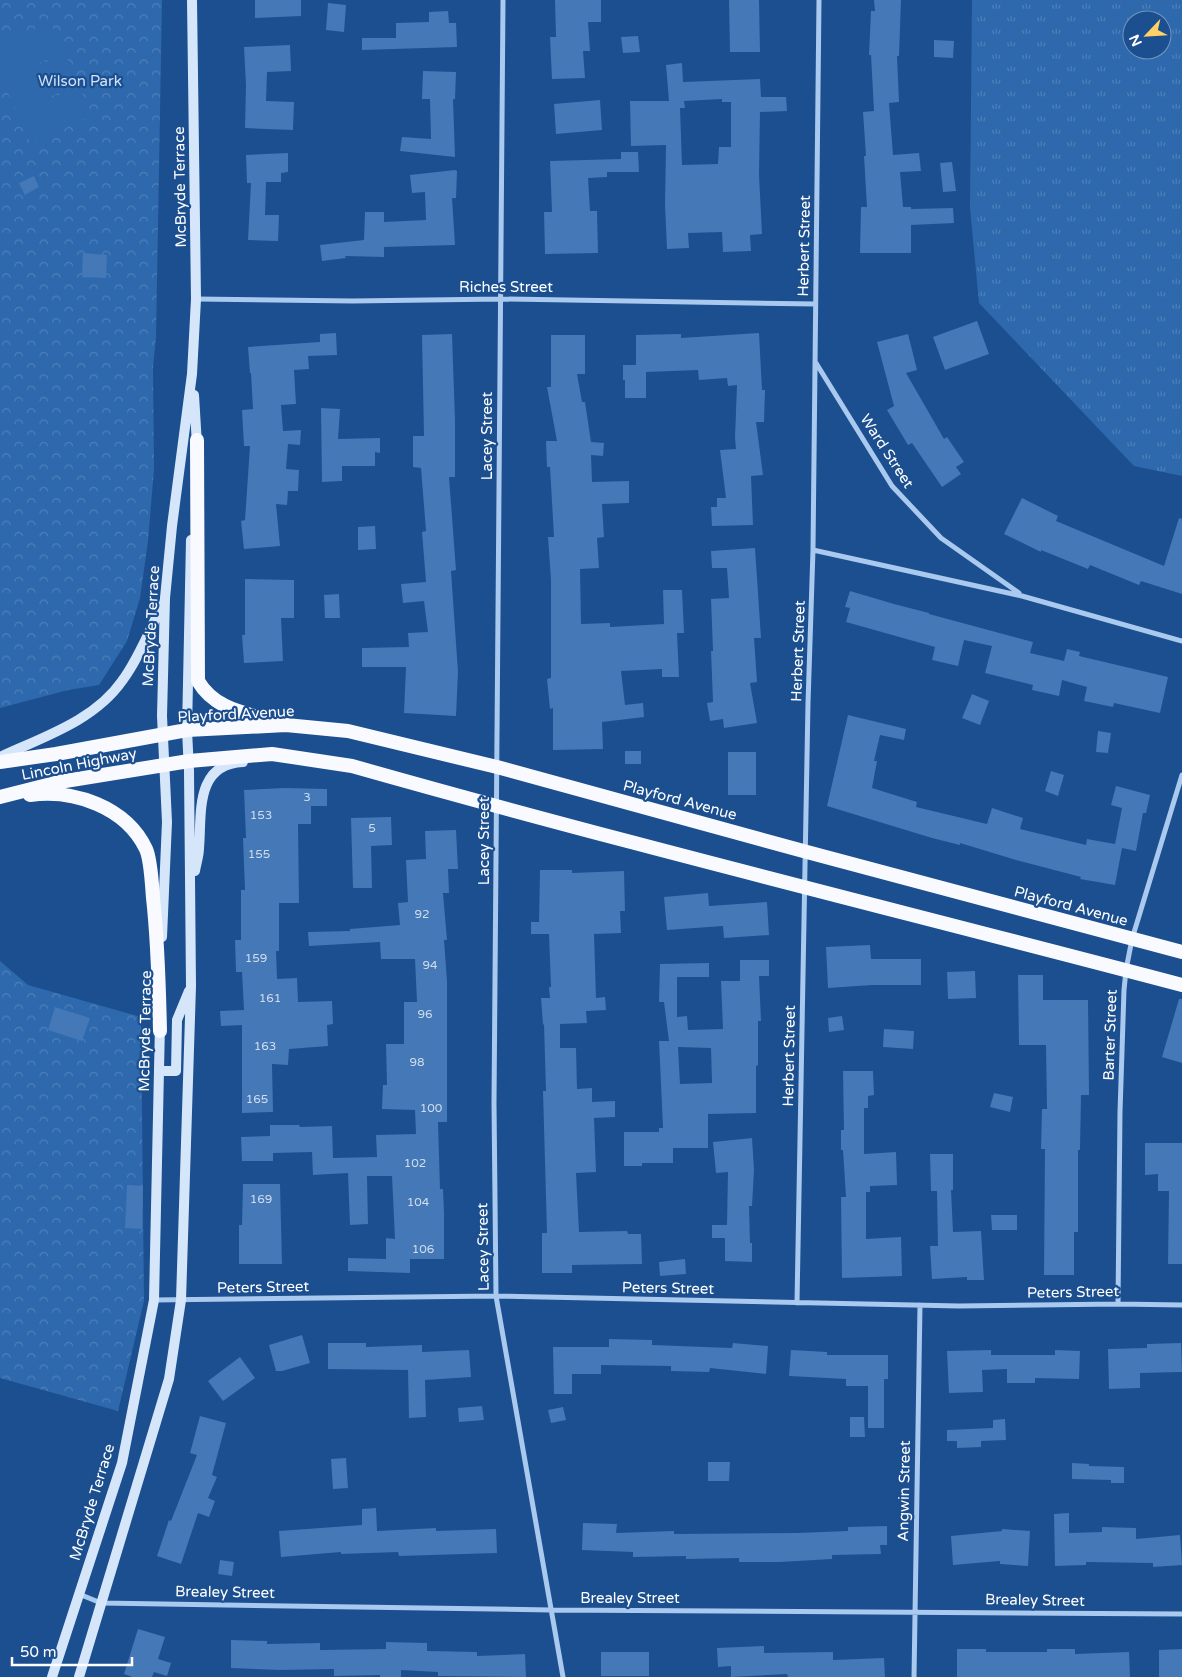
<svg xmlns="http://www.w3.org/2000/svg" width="1182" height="1677" viewBox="0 0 1182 1677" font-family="'Varela Round',sans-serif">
<defs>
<pattern id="grass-tufts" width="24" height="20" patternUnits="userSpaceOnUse" patternTransform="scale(1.25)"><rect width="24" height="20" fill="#2e69ad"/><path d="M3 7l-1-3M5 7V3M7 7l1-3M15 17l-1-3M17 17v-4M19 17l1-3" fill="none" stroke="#4d80b9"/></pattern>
<pattern id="forest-crowns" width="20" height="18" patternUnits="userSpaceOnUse" patternTransform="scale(1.25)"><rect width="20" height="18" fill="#2e69ad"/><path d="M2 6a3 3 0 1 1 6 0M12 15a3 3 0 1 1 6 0" fill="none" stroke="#4d80b9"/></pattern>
</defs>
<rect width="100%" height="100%" fill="#1b4f8f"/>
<path fill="url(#grass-tufts)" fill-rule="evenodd" d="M972,0H1182V476L1134,466L979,303L970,208ZM1132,20H1162V50H1132Z"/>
<path fill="url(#forest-crowns)" d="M0,0H162L156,337L153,367L154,469L148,541L140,598L127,641L99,685L68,690L0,708Z
M0,961L28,985L141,1017L144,1301L118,1411L0,1378Z"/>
<path fill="#2e69ad" d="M50,22L63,52L2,80L0,75V45Z
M65,54L78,84L17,112L3,82Z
M79,86L92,116L31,144L18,114Z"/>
<path fill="#4478b7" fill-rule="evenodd" d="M255,0H301V16L255,18Z
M555,0H601V22H588L590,51H583L585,78L552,79L550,37H556Z
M729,0H759L760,52H730Z
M874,0H901L899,56H897L899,102L889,103L893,155L919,153L921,171L900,172L903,207H911V209L953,208L954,223L911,225V253H860L861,207H867L864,156H866L863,112L874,111L871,55H869L871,11H875Z
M328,3L346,5L344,32L326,30Z
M448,11L449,23H456L457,47L362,50V38H396V23L429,22V12Z
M638,36L640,52L623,53L621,37Z
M934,40L954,41L953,58L934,57Z
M290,45L291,71L267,72L266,101L294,102L293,130L245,128L246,85L244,47Z
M682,63L683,82L760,79L761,97H786L787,111L760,112L759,175L762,234L750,235L751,251L723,252L722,232L688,233L689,248L667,249L665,205L666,145L631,146L630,101H669L666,65ZM722,99V102H731V147H719L718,164L682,165L680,108H685L684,101Z
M423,71L456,72L455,99H453L455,157L400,151L402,137L431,139L430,99H422Z
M600,100L602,130L556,134L554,104Z
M621,152H638L639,172H607V177L588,178L590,211H597L598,253L545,254L544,212H552L550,161L621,159Z
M288,153V172L281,173V182H266L265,215H279L278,241L248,240L251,183H247L246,155Z
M952,162L956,191L943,192L940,163Z
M455,170L457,171L456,198H452L455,245L384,247V257L345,256L346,258L322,261L320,245L364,240L365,212H384V222L426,220L425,192L412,193L410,175Z
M34,176L39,187L25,195L19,183Z
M83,253L107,255L106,278L82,277Z
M977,321L989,354L945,370L933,337Z
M336,333L337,355L308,356L309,369L294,370L296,404L281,405L283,431L301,430L300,445L288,444L286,469L299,470L298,491H288L287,505L276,504L280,546L244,549L241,521L245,520L250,446H244L242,410L253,409L251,373H250L248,347L320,342V334Z
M759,333L762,390H765L764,422H756L763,475L751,476L753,525L712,526L711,507H717V498H726L720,450L736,449L735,438L737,385L728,386L727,378L699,380L698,370L646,372V398H625V380H623V365H636V335L681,334V338Z
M452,334L455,420V477H449L456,570L451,571L458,672L456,716L404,713L406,667H362V648L409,647L408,633L428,632L424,601L403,603L401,584L426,582L422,532L426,531L421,468L413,467V436H424L422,335Z
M908,334L917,370L906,373L944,439L947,437L964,462L956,467L961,474L942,487L912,443L908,445L887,410L894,406L877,342Z
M551,335H585V374H577L582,402H585L591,442L604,443L603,456L591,455L592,482L629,481V503L602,504L604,537L597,538L599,568L580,569L581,624L610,623V627L664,624L663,590H682L684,633H677L679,677H662V669L621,671L625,705L643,703L644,717L602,722L603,749L553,750V708L550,709L547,679L551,678V580L548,537H554L550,467H547L546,441H557L547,387H551Z
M321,408L340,409L338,439L380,438V453L375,452V466H342V481L322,482Z
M1022,498L1058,516L1056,521L1164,566L1179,518L1182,519V594L1141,581L1139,585L1090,565L1088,569L1041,550V552L1004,534Z
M375,526L376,549L358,550V527Z
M755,548L761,638H754L757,682L750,683L757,723L724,728L723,719L710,721L707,703L713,702L711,651H713L711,599L729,598L727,568H712L711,551Z
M245,579L294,580V618H281L283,661L244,663L242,635H245Z
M850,591L894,604L929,613V614L1033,642L1030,653L1064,661L1067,649L1080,652L1079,656L1168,677L1160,713L1114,703L1113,707L1084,701L1087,687L1062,680L1059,696L1032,690L1033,685L985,673L992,646L964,640L958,666L932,660L935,647L846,622L850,608L845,607Z
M339,594L340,618H325L324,595Z
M972,694L989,701L980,725L962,718Z
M848,715L906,729L904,740L880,735L874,761H877L872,788L917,802L916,807L987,824L992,808L1023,818L1020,829L1086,845L1087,839L1115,844L1122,808L1111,805L1116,786L1150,795L1146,813H1143L1136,851L1122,848L1115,885L1080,879L1081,877L1016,860L960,843V845L932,838L827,806Z
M1098,731L1111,733L1108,753L1096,752Z
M625,751H641V764H625Z
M728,752H756V795H728Z
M1051,771L1064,775L1058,796L1045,791Z
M284,788L327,789V806H311V824H298L299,903H279V951H276L277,979L297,978L298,1002L332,1001L333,1024L327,1025L328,1046L289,1049L288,1065L272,1064L273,1112L242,1113V1025L221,1026L220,1011L244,1010L242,972H236L235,940H241V890H245L243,838H246L244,790Z
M391,817L392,845L371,846L372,888H353L351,818Z
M456,830L458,869H448L449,893H443L447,940H444L447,981V1122H438L440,1189H443L444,1213V1259H410V1273L348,1271V1258L386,1259V1238L395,1239L392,1176H367L368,1224L350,1225L348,1173L313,1175L312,1152L273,1153V1161H242L241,1137L270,1136V1125H299L300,1127L332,1126L333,1158L377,1157L376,1135L416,1134L415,1110L382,1109L383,1085H387L386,1044H404V1002H417L415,959H381L380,942L309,946L308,932L350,931V929L400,925L398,903L408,902L406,860L426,859L425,831Z
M540,870H572V873L624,871L625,911H620L621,933L594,934L596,998L605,997L606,1010L586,1011L587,1023L560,1024V1048H576L577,1089L592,1088V1102L615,1101V1117L594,1118L596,1172L576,1173L579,1232L627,1231L628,1234H641L642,1264L572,1265V1273H542V1233H547L543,1091H546L544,1024L543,1025L541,998H550L549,987H551L549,934H531V922H539Z
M708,893L709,906L767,902L769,935L724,938L723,926L667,930L664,897Z
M870,945L871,959H921V985H872L828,988L826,947Z
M740,960H769V976H759L761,1021H758V1065L756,1066V1113L708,1114V1148H673V1163H642V1166H624V1132H659V1128H663L659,1041H669L664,1002H659L660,964L709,963V977H677V1017L687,1016L688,1030L723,1029L721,981H740ZM678,1047L711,1048L712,1083L680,1084Z
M975,971L976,998L948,999L947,972Z
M1018,975H1043V1000H1088L1089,1095H1081L1080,1150H1078V1232H1074V1275H1044L1045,1149H1041L1042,1109H1047L1046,1045H1019Z
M1179,999H1182V1063L1162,1057Z
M55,1007L90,1018L82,1041L48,1030Z
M842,1016L844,1030L829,1032L828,1018Z
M884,1029L914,1031L913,1049L883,1047Z
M843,1071H873L874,1095L868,1096V1108H864V1154L896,1152L897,1185L870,1186V1192H866V1239L901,1237L902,1276L842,1278L841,1197H846L843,1150H841V1130H844Z
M994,1093L1013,1097L1010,1112L990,1107Z
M752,1138L754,1170L752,1206H749L750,1243H752V1262L725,1261V1238H712V1225H727L728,1172L716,1173L713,1142Z
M1145,1143H1182V1264H1168L1169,1191H1158V1174L1145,1175Z
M930,1154H953V1190H951L953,1232L981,1231L984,1280H967V1277L932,1279L930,1246H938L937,1191H931Z
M243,1184H280L282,1264H239V1225H242Z
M127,1185L143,1186L142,1229L125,1228Z
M991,1215H1017V1230H992Z
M685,1259L686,1274L660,1276L659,1262Z
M302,1335L310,1363L282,1371H276L269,1345Z
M609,1339L652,1340V1345L732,1348L733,1343L768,1346L766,1374L710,1368L709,1372L671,1371V1366L601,1365V1374H572V1394H554L553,1347H609Z
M328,1343H366V1347L422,1345V1352L469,1350L471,1377L425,1380L426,1417L409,1418L408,1370L328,1369Z
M1181,1343L1182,1372L1140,1373V1388L1109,1389L1108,1349L1147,1348V1344Z
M791,1350L827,1352V1355H888V1379H884V1428H868V1386H846V1379L789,1376Z
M991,1350V1355H1055V1350L1080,1351L1079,1379L1035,1378V1383H1007V1369L982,1370L983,1392L949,1393L947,1351Z
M240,1357L255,1378L223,1401L208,1381Z
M482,1406L484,1420L459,1422L458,1408Z
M563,1407L566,1420L551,1423L548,1410Z
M200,1416L226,1423L212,1475L217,1477L208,1498L215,1501L209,1517L198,1513L181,1564L157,1556L169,1520L171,1521L197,1455L190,1453Z
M850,1417H864L865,1437H850Z
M1005,1419L1006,1440L981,1441V1447L957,1448V1441H947V1430L993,1428V1420Z
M346,1458L348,1488L333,1489L331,1459Z
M708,1462H730L729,1481H708Z
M1072,1463L1089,1464V1466L1124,1467V1483H1111V1480L1072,1479Z
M376,1508L377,1531L436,1528V1531L496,1529L497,1553L399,1556L398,1552L341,1554V1552L281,1557L279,1531L362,1525V1509Z
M1069,1513V1533L1102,1532V1527L1136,1528V1539L1180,1535L1182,1565L1153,1567V1563L1086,1562V1565L1055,1566L1054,1514Z
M583,1523L617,1524L616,1533L674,1531V1534L797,1533L848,1531V1527L887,1526V1545H880L881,1554L832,1555V1559L780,1562H739V1558L686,1559V1556L633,1557V1552L582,1550Z
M1002,1529L1030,1531L1028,1566L1000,1564V1561L953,1565L951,1536L1002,1531Z
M220,1560L234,1562L232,1576L218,1574Z
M138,1629L165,1637L158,1659L171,1663L167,1676L154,1672L152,1677H132L124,1674Z
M231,1640L267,1641V1644L320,1643V1650L386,1649V1642L427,1643V1651L477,1652V1656L525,1654L526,1677L438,1676V1672L401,1670V1677H380V1675L334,1676V1669L280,1670L231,1668Z
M764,1646V1653L833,1652V1660L884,1658L885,1677H788L787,1674L731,1677V1666L718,1667L717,1648Z
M957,1649H986V1652H1047V1649H1075V1654L1129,1652L1130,1677H957Z
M1182,1649V1677H1159V1650Z
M601,1652H649V1676H601Z"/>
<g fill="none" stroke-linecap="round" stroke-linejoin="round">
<path stroke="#a9c9ee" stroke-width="5" d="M503,0L494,1103L496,1296L563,1677
M196,299L353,301L501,299L815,304
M816,363L892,486L941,538L1019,593
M813,550L1022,596L1182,641
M154,1300L496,1296L959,1306L1118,1304L1182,1305
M797,1303L808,703L813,550L819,0
M1118,1304L1120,1112L1124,990L1126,970L1132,939L1182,775
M79,1594L101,1603L551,1610L1182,1614
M914,1677L920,1305"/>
<path stroke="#d6e6fa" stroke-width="10" d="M194,395L197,445
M0,757C43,737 94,721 122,681C139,658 150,629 163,603
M195,871C196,864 199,856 199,848C202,815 194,764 243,762
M162,937L167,822L162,716L165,598L172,526L192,374L196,299L192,0
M159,1071H176L177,1020L189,991
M52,1677L122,1463L154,1300L160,1024
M79,1677L169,1379L181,1300L191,986L189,771L187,730L191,540"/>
<path stroke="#f8faff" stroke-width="14" d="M197,440L198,681C215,710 246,713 276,722
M0,762L56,754L187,730L286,725L348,731L497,767L807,852L1182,952
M30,795C74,789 126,807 146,849C151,860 152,886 153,898C158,942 159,986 160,1031
M0,797L59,782L189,761L272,754L352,766C627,844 905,912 1182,985"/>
</g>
<g text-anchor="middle" stroke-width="4.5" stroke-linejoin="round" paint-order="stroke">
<g font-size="12" fill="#d0dded">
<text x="307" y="801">3</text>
<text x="261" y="819">153</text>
<text x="372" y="832">5</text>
<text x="259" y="858">155</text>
<text x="422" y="918">92</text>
<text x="256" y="962">159</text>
<text x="430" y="969">94</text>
<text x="270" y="1002">161</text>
<text x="425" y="1018">96</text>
<text x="265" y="1050">163</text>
<text x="417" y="1066">98</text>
<text x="257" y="1103">165</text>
<text x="431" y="1112">100</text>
<text x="415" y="1167">102</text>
<text x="261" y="1203">169</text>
<text x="418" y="1206">104</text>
<text x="423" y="1253">106</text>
</g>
<g font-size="15" fill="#cfe3fa" stroke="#1b4f8f">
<text x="80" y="86">Wilson Park</text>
</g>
<g font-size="15" fill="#fff" stroke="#1b4f8f">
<text transform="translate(180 187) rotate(-91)" y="5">McBryde Terrace</text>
<text transform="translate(804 246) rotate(-89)" y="5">Herbert Street</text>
<text x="506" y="292">Riches Street</text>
<text transform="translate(487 436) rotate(-90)" y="5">Lacey Street</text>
<text transform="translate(887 451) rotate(57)" y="5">Ward Street</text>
<text transform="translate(151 626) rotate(-87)" y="5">McBryde Terrace</text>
<text transform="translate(798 651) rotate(-88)" y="5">Herbert Street</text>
<text transform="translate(236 714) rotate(-3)" y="5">Playford Avenue</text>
<text transform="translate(79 764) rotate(-11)" y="5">Lincoln Highway</text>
<text transform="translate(680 800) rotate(15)" y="5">Playford Avenue</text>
<text transform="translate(484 841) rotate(-90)" y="5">Lacey Street</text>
<text transform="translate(1071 906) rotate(15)" y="5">Playford Avenue</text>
<text transform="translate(145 1031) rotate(-89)" y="5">McBryde Terrace</text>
<text transform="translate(1110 1035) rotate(-88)" y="5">Barter Street</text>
<text transform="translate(789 1056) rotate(-89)" y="5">Herbert Street</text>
<text transform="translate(483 1247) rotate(-91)" y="5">Lacey Street</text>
<text transform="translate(263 1287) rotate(-1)" y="5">Peters Street</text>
<text transform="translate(668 1288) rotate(1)" y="5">Peters Street</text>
<text transform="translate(1073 1292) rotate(-1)" y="5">Peters Street</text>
<text transform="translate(904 1491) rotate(-89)" y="5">Angwin Street</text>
<text transform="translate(92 1502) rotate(-73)" y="5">McBryde Terrace</text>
<text transform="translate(225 1592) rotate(1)" y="5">Brealey Street</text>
<text x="630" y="1603">Brealey Street</text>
<text transform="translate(1035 1600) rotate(1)" y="5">Brealey Street</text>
</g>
</g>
<g transform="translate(1147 35) rotate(245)"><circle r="24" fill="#1b4f8f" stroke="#7695bc"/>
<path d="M0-4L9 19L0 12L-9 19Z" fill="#ffd166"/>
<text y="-8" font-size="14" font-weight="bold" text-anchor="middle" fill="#ffffff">N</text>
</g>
<path d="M12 1657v8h120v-8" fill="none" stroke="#ffffff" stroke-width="2.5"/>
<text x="20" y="1657" font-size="15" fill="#ffffff" stroke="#1b4f8f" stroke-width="4" paint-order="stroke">50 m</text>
</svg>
